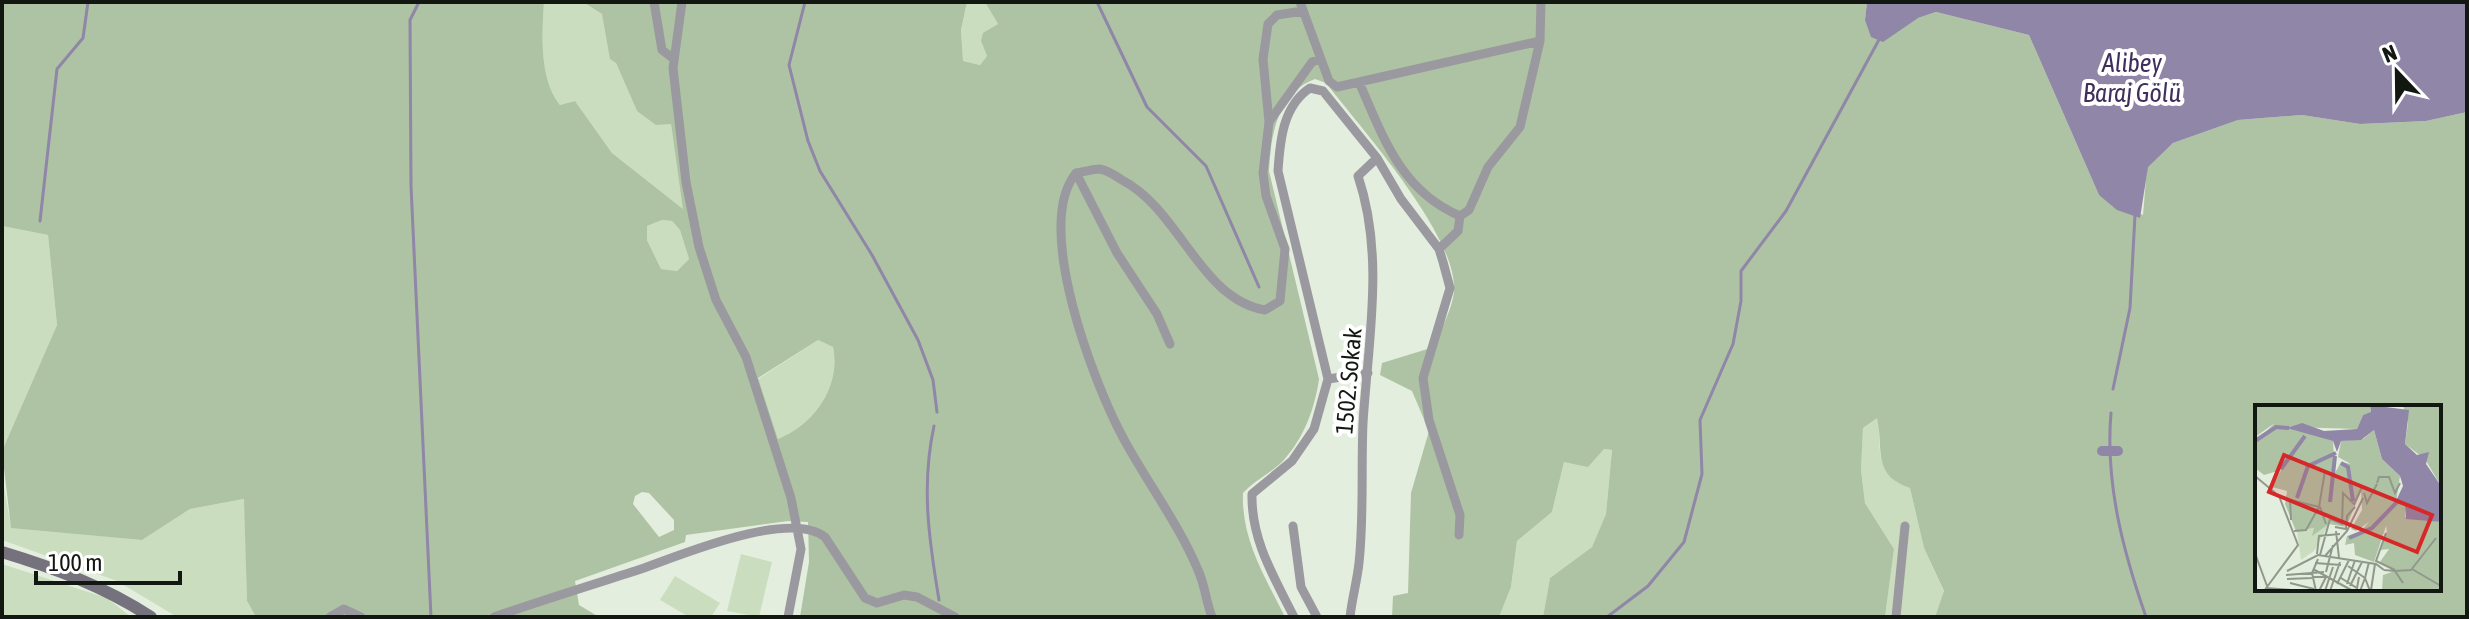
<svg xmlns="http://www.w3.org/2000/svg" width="2469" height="619" viewBox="0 0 2469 619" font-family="'Asap Condensed',sans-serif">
<rect width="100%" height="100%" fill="#e4eede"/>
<path fill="#cadebf" d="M544,2H583L602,14L616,63L637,111L671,124L684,210L612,153L575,101L560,105C539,79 542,34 544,2Z
M967,2H985L998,24L981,41L987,56L980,65L963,61L961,30Z
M662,220L672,221L680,230L689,259L677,271L661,269L647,240V226Z
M2,226L48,235L57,325L2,451Z
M818,340L833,347C841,386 815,424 778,439L758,379Z
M1878,417C1881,450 1874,476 1910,488L1924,548L1944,592L1935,617H1885L1894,549L1865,503L1861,470L1863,428Z
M1604,449L1612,450L1606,514L1592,547L1550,578L1543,617H1499L1511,587L1517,541L1552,512L1564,462Z
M2,475L11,527L142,540L190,509L245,499L247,601L256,617H177L117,581L2,540Z
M741,554L772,562L759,617L727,611Z
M2,564L107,598L131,617H2Z
M675,576L720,603L711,617H689L660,600Z"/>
<path fill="#aec3a3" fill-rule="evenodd" d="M2,2H544C542,34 539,79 560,105L575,101L612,153L683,209L671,124L656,125L637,111L616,63L610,59L602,14L583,2H967L961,30L963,61L980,65L987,56L981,41L983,33L998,24L985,2H1867L1865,20L1918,18L1936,12L2029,35L2099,195L2143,215L2147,167L2173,143L2238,120L2302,115L2360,124L2426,121L2467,112V617H1935L1944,591L1924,548L1910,488C1872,475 1884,451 1877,418L1863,428L1861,470L1865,503L1894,549L1885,617H1543L1550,578L1592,547L1606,514L1612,450L1604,449L1588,467L1564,462L1552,512L1517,541L1511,587L1499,617H1392L1393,596L1408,593L1411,493L1429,431L1412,391L1380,375L1382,363L1434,347C1440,330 1454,307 1454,289C1456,234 1361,128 1326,83L1315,79C1277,93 1271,135 1269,171L1319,379C1315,408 1304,438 1283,461C1271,473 1255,480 1243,493C1241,539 1265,577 1285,617H800L809,562L808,522L788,521L686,535L685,542L575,581L579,605L599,617H256L247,601L244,499L190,509L142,540L11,528L2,451L57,325L48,235L2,226ZM662,220L672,221L680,230L689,259L677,271L661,269L647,240V226ZM818,340L833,347C841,386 815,424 778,439L758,378ZM2257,407H2439V589H2257ZM642,492L649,493L674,520V530L659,537L633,504L635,496Z"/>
<path fill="#9086a7" d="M1867,2H2467V112L2426,121L2360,124L2302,115L2238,120L2173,143L2148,167L2140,218L2117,210L2099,195L2029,35L1936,12L1918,18L1883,42L1871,37L1865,20Z"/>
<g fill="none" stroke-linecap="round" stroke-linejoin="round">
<path stroke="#9086a7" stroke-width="3" d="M419,2L410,20L411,186L431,617
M805,2L789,65L808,141L820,171L872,255L918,340L933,380L937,412
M1097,2L1147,107L1206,166L1259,287
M40,221L57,69L83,38L88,2
M2113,389L2130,308L2135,215
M2111,413C2105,483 2123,551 2146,617
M934,426C921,486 929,540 939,600
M1607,617L1648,586L1684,542L1702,474L1700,420L1733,344L1741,301V271L1786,211L1881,36"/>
<path stroke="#9086a7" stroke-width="10" d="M2102,451H2118"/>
<path stroke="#9b99a0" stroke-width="9" d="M654,2L662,50L674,59
M682,2L673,68L686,182L699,247L716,300L746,357L791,498L801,549L788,617
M1300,2L1329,81L1337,87L1540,41
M1359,82C1383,137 1401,191 1460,216L1469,210L1488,167L1520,127L1540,41L1541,2
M1269,122L1312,62L1320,59
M1076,173L1117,253L1157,314L1170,344
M1439,249L1458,231L1460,216
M1328,379L1368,373
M1293,526L1301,587L1317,617
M330,617L344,609L361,617
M494,617C543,600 592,585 641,569C681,555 789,509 825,537L865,598L877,603L904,595L917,597L955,617
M1212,617C1206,602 1205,585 1198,570C1175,515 1134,466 1110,411C1086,358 1036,222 1076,173C1083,172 1093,169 1100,169C1107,170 1116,176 1122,180C1180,210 1200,299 1265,310L1280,301L1285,249L1266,196L1263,173L1269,122L1263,59L1268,24L1277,15L1303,11
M1294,617C1274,577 1251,540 1252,494L1292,461L1314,429L1328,379L1278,171C1280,140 1283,106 1310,88L1323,91L1377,158L1401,199L1439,249L1443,262L1450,288L1423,378L1429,420L1460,515L1459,535
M1350,617C1352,599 1357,581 1359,563C1364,517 1361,470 1363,423C1368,341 1385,256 1358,176L1377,158
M1896,617L1905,526"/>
<path stroke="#75727d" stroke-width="12" d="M2,552C55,568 105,587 151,617"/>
</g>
<g text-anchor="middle" stroke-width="8" stroke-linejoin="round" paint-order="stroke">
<g font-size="24" fill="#131711" stroke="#fff">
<text transform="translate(1349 381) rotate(-85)" y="8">1502. Sokak</text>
</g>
<g font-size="26" font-style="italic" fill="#3f2f5d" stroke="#fff">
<text x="2132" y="72">Alibey<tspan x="2132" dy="30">Baraj Gölü</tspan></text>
</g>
</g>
<g transform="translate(2255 405)">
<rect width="186" height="186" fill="#e4eede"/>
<path d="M74,119L59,146L46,155L42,126L60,123L58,130Z" fill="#cadebf"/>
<path d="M0,0H115L116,8L108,10L102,24L38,22L78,36L80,68L86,57L96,59L83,52L86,36L108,34L119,25L127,54L145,71L141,98L150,101V112L186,117V186H127L128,170L140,166L125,157L134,144L125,145L132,126L131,121L119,157L100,150L99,138L90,140L92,131L106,126L114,117L101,126L96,124L107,105L106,87L91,122L74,119L57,131L59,123L41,126L30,99L32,86L17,82L26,65L9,70L0,63V37L20,18L0,32ZM148,0H186V81L170,54L150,39L153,18Z" fill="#aec3a3"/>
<path d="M115,0L154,5L150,39L162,50L174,47L171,59L186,81V117L151,114L150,101L140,98L148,81L145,71L127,54L119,25L106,35L86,36L82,47L78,36L32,23L47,18L69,26L102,24L108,10L116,7Z" fill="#9086a7"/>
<path fill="none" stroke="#9086a7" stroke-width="4" d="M0,36L21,22L34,23M86,58L93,62L98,96M26,64L50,31M42,93L53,61L81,48M75,97L80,51M94,133L117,123L142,97"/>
<path fill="none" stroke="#90988c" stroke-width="2" d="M0,71L24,91L43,140L9,186M122,78L124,72H134L140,88L145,78M109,88L112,98L122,79M36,115L35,95L65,102L71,119M80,122L91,124L92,111L100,102M39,126L51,125L64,102L70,66M81,126L84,153M131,128L121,156L140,165M62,149L64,131L85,129M65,150L75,114L87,119L88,88L99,99L107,82M1,151L12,181M70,151L92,126L108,93M114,157L110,173L115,186M60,158L86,160M93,161L110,173L105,186M58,164L98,186M157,164L186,181M129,165L140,166L148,178M32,166L63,150L121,159L129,165M139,166L156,165L181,133M71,167L78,140M31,170L69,167M57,172H71L64,186M86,173L102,183L104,172M32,174L57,173M35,178L59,184M82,179L94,155M92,179L100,155M95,181L107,157M12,183L36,185M116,185L120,159M61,186L57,168L63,154M70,186L78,162M75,186L85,157"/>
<path fill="#d62828" fill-opacity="0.15" stroke="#d62828" stroke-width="4" d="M29,50L177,110L162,147L14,87Z"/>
<rect width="186" height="186" fill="none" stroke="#131711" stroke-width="4"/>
</g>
<rect width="2469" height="619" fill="none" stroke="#131711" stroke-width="8"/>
<g transform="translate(2397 72) rotate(338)" stroke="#ffffff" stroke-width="6" paint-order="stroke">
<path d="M0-6L14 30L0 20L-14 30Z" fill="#131711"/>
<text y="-12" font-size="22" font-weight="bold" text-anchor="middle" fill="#131711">N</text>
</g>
<path d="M36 571v12h144v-12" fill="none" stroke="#131711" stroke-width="4"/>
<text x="48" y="571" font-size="24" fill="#131711" stroke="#ffffff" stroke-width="6" paint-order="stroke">100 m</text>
</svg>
